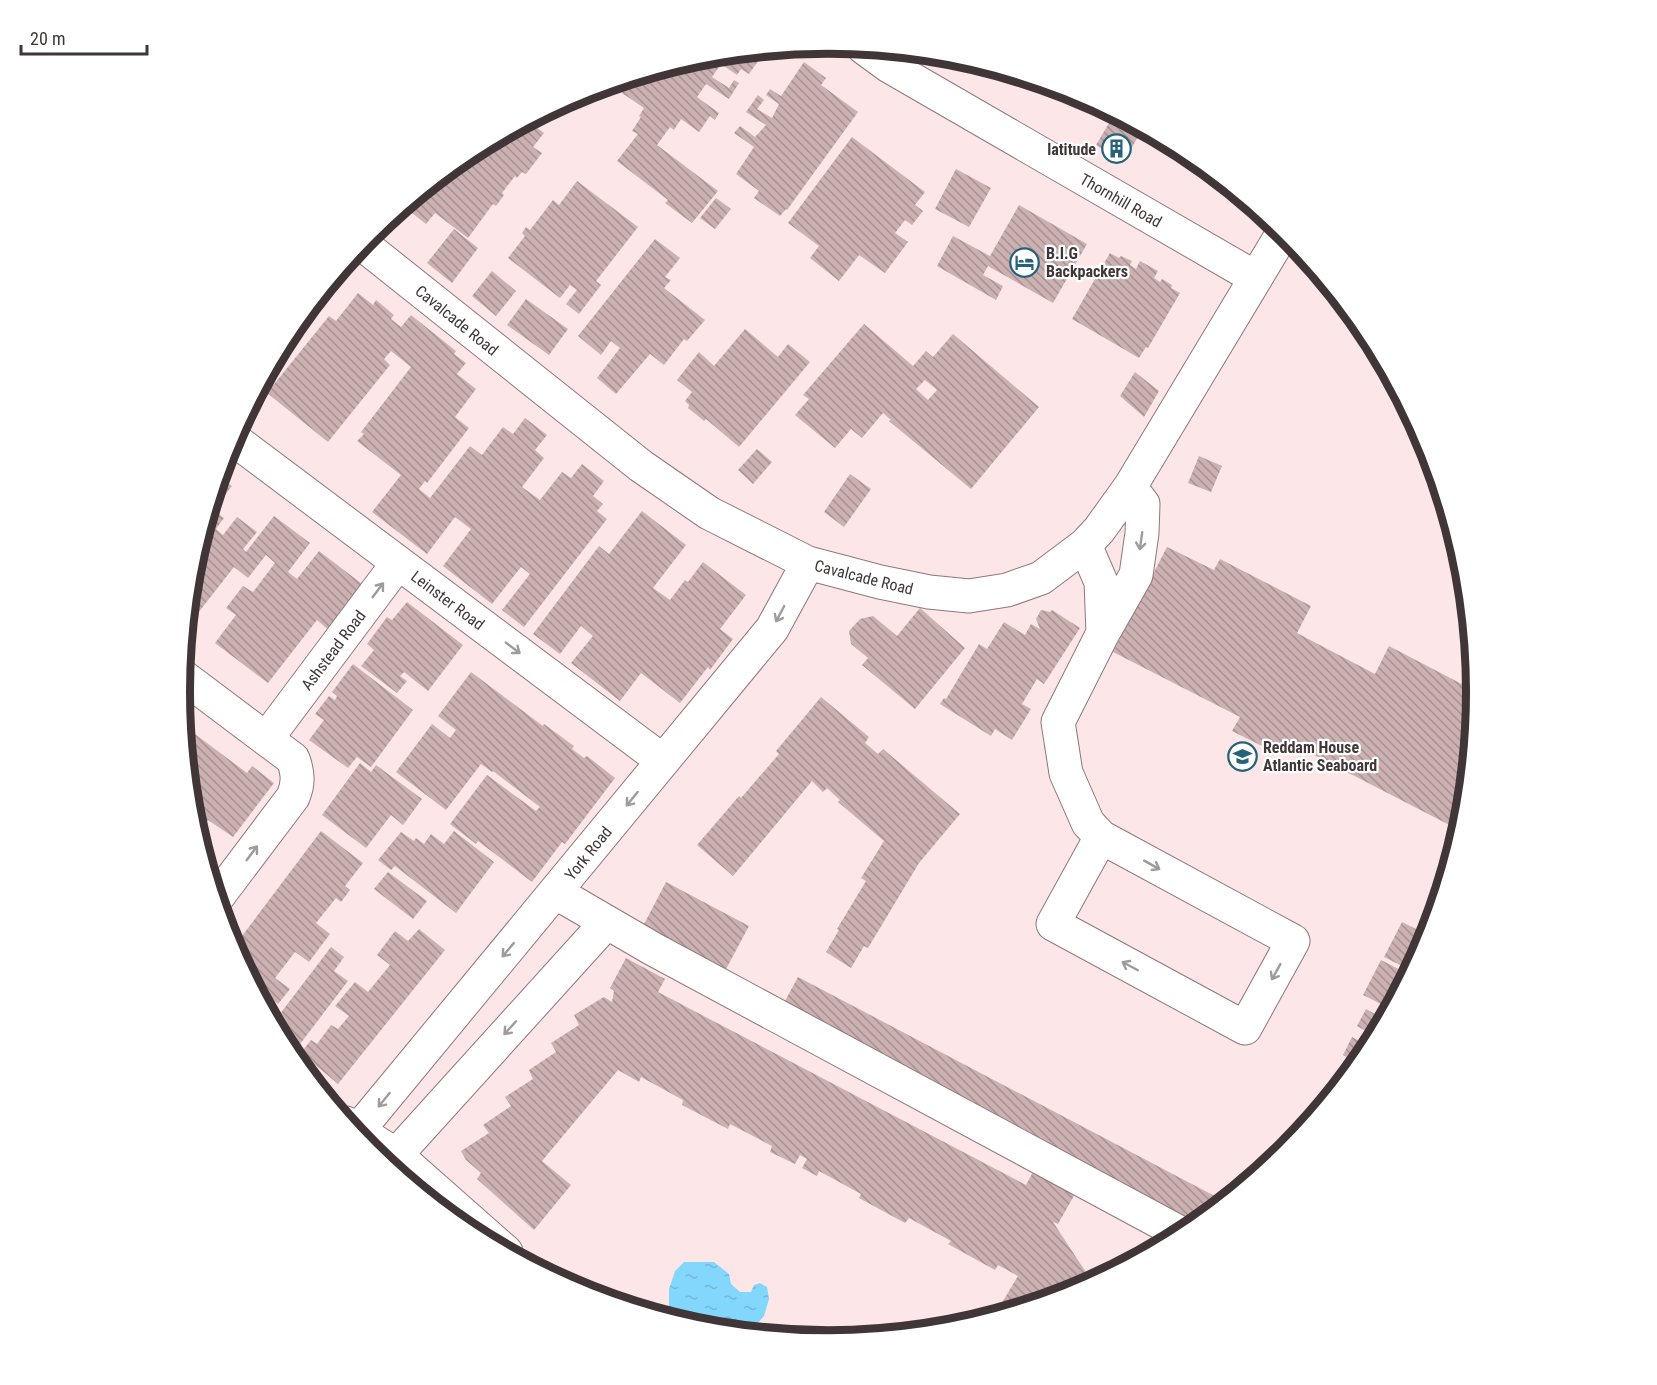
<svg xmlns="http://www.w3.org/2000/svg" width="1657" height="1385" viewBox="0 0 1657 1385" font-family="'Roboto Condensed',sans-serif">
<defs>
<pattern id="water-ripples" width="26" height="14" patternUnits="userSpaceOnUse" patternTransform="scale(1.5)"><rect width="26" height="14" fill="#83d7fc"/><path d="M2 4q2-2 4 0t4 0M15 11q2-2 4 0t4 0" fill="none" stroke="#72b9d9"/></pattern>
<pattern id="building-back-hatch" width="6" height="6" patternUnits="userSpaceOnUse" patternTransform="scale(1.5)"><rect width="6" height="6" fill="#ccb1b2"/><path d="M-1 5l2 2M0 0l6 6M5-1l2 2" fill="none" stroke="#a79192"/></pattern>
</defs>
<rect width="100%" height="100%" fill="#fde6e7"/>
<path fill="url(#water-ripples)" d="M684,1262H714L729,1274L731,1284L740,1292H751L754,1285L760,1283L767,1287L769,1299L764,1316L754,1327L744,1333L702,1329L681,1322L669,1307V1289L675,1271Z"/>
<path fill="url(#building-back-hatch)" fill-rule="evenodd" d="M766,50L749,74L741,69L737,75L721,64L712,77L729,88L734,80L739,83L729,99L706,84L697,97L719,113L715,120L710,116L699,132L681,119L674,130L670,127L657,145L718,191L692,223L665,203L668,200L617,161L638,134L632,131L641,117L639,116L644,108L622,93L634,76L702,56Z
M804,62L826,78L821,85L858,112L787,210L786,209L780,216L754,198L759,191L736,174L754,147L734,133L740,126L755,137L766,125L746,112L758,95L764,100L757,109L772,118L779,104L766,95L770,89L781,96Z
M1115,113L1189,153L1233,189L1232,190L1193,167L1195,161L1187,157L1184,161L1139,135L1124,161L1096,145Z
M528,121L544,133L533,147L542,153L526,174L522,172L517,178L515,176L502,193L504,195L496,206L493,204L468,238L435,213L426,224L403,206L468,153Z
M852,137L925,192L915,205L923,211L912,225L905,220L895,233L908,242L885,273L859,255L839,281L810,258L819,246L788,223Z
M956,169L991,188L969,227L935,209Z
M577,181L638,227L596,281L601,285L579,314L566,304L577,290L570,285L560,298L508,258L525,236L522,233L526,227L530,230L553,200L559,205Z
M716,198L731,209L715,229L700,218Z
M1019,205L1087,244L1053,303L988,266L983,275L1003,286L996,300L937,266L953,236L990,256Z
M454,229L478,248L452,283L427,263Z
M655,239L680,258L665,277L671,280L664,288L705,320L687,341L684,339L664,365L650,354L616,394L597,378L620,348L611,341L601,355L578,336Z
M1110,253L1119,258L1121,256L1132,261L1130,265L1136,269L1140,261L1158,271L1154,278L1160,282L1162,279L1172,285L1171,288L1180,293L1148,348L1146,347L1139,358L1072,319Z
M492,271L516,291L496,316L472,296Z
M335,276L337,277L299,328L295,325Z
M358,293L373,305L376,300L394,315L391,319L401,327L411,315L456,351L454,354L466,363L457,374L476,389L455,417L469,428L427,483L425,481L419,489L430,498L470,446L482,455L503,427L513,434L525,418L547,435L535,450L544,458L522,487L540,500L562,472L571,478L582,464L604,481L593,496L603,504L597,511L607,519L524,627L502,610L530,574L521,567L492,604L443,566L471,529L455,517L427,554L372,512L401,475L357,441L364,434L361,432L411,367L391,351L384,359L390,365L328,442L267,393L329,316L336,321Z
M526,299L568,329L549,355L507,325Z
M864,324L913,366L926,351L933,357L953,334L1039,407L971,489L889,421L891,420L883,413L862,438L851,429L835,448L795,415L809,399L803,395ZM925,380L937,390L928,400L916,389Z
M745,329L778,357L788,344L810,362L739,447L706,419L704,421L688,408L689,405L685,401L692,392L677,380L699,352L714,366Z
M1135,372L1159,391L1144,417L1120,396Z
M256,394L259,397L247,413L246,412Z
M757,449L772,462L753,484L738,470Z
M1199,456L1222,466L1211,492L1188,483Z
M850,474L871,489L844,527L824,512Z
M219,476L232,486L213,510L224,518L216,529L223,535L237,517L257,532L243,549L246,552L274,516L310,543L288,572L297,579L319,551L366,587L331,632L317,620L268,683L215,643L236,615L226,608L243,586L253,592L275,563L266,555L248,578L234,567L191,622L187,619L192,566Z
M642,511L686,545L653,588L670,600L685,580L688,582L703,562L746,595L720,629L733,639L710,670L708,667L680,703L641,673L620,701L571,663L593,636L581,626L560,654L533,634L599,546L609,554Z
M1167,547L1214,570L1220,559L1311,606L1297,633L1375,674L1389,646L1477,692V700L1474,704L1476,705L1465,819L1461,831L1283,739L1276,753L1232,731L1240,717L1113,652Z
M407,602L463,645L428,691L404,672L400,676L407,681L397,693L361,666L374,650L367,644L387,617L392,620Z
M920,608L965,648L915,709L862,665L868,658L851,644L849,631L860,619L873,616L897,636Z
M1041,610L1050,612L1052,610L1080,628L1044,684L1037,679L1022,704L1031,709L1012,740L995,729L991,736L940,704L944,698L946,699L979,644L987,649L1004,622L1025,635L1031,624L1040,629L1036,619Z
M353,664L413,710L371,767L357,757L348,768L309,740L324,720L315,714L329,696L335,700L337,696L332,692Z
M471,672L543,726L544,724L574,746L572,749L584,758L587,756L615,778L565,844L562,842L532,882L478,841L476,844L450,824L487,775L536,811L540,807L493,771L492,772L481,764L446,810L396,772L432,724L450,738L456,730L438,716Z
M821,697L869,737L865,743L878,754L883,749L960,814L919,863L868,948L864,946L851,968L826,952L839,930L837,929L866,881L861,878L884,841L838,802L840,800L827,788L823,792L812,781L733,876L697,845L739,796L741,798L779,754L776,751Z
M183,725L247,773L252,766L274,783L233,837L208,820L197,836L192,819Z
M360,763L371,772L376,765L422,799L403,825L391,815L366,848L322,815Z
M321,831L363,863L345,886L350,890L341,902L336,898L316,923L330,934L309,962L295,952L275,978L290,989L278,1004L264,992L259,998L233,948Z
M454,831L494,862L456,913L395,866L391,870L378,860L401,832L414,841L416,838L424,844L431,834L444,844Z
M388,872L427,901L413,919L374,889Z
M666,882L749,926L725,971L642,928Z
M1402,922L1430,936L1412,971L1384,957Z
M419,929L445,950L338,1084L306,1057L308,1055L303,1050L311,1040L317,1044L331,1025L338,1029L349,1016L335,1006L355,982L368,992L390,965L377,955L395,931L408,941Z
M331,947L344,957L334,971L348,981L297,1048L279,1035L273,1023Z
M626,958L665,979L658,992L1026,1185L1033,1172L1075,1194L1058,1224L1053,1222L1093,1283L1077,1292L1018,1310L1003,1301L1018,1276L998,1265L995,1270L948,1244L951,1241L909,1218L905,1223L859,1198L861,1194L819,1171L817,1176L802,1168L807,1159L800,1155L795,1164L770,1152L772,1146L730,1124L728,1129L682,1105L683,1100L641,1077L639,1082L618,1070L542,1161L571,1185L534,1230L477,1179L481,1173L466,1160L461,1151L489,1133L483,1125L511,1106L505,1097L533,1079L529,1070L556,1052L551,1043L579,1025L574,1015L604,997L612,1002L614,991L610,988Z
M1381,960L1410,975L1391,1009L1363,995Z
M798,977L1226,1202L1194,1228L779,1012Z
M1366,1009L1384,1019L1375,1036L1357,1026Z
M1352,1037L1370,1047L1360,1064L1343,1055Z"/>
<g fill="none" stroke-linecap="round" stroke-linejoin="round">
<defs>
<path id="minor" d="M863,47L889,66L1256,278
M361,243L641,466L709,513L808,563L880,582L929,592L969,596L1007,590L1041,578L1085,545L1099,530L1130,487L1284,231
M232,438L663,761
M1085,545L1101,582L1103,633
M181,675L293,759C298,773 299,783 293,797L216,899
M267,738L398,563
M1101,837L1053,924L1245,1028L1293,941L1101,837L1088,823L1066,773L1058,722L1103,633L1136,575L1142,533L1143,504L1130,487
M555,892L653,949L1184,1235
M346,1123L396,1155L606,923
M355,1134L772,629L808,563
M396,1155L506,1252"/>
</defs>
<use href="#minor" stroke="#907779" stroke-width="35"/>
<use href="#minor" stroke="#fff" stroke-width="33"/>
</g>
<defs><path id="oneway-shaft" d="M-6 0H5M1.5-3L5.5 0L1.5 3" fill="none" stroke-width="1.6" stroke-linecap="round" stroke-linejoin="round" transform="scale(1.5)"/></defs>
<g stroke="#a09a9b">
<use href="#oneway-shaft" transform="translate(1141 541) rotate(98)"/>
<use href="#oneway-shaft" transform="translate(378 590) rotate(-53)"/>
<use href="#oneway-shaft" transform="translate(780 614) rotate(118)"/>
<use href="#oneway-shaft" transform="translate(513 648) rotate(37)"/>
<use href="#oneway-shaft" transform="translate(632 799) rotate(129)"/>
<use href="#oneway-shaft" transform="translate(252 853) rotate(-53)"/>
<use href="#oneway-shaft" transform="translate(1152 865) rotate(29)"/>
<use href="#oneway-shaft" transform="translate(508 950) rotate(130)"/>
<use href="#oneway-shaft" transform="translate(1130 966) rotate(-152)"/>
<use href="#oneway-shaft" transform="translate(1276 972) rotate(119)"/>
<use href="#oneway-shaft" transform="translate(510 1028) rotate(132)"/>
<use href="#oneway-shaft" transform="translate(384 1100) rotate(129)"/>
</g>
<defs>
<symbol id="building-ring" viewBox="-11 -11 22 22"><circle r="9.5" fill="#fff" stroke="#26627a" stroke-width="1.5"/><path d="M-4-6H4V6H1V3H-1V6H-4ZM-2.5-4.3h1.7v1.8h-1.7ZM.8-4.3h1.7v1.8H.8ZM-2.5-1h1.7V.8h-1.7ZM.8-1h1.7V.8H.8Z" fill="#26627a"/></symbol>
<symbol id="hotel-ring" viewBox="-11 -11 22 22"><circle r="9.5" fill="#fff" stroke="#26627a" stroke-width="1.5"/><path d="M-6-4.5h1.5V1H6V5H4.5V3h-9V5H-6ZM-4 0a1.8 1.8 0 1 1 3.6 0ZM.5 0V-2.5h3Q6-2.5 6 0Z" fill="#26627a"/></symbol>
<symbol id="school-ring" viewBox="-11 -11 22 22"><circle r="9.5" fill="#fff" stroke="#26627a" stroke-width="1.5"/><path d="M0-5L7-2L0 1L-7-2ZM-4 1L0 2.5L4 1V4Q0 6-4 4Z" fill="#26627a"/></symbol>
</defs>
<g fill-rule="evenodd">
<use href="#building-ring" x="1100" y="132" width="33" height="33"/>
<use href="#hotel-ring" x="1008" y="246" width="33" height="33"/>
<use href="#school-ring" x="1226" y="740" width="33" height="33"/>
</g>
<g text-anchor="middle" stroke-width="4.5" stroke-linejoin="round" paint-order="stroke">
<g font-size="16" font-weight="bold" fill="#413637" stroke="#fff" text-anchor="start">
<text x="1096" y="155" text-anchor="end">latitude</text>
<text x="1046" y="259">B.I.G<tspan x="1046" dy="18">Backpackers</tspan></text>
<text x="1263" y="753">Reddam House<tspan x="1263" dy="18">Atlantic Seaboard</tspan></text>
</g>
<g font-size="16" fill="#413637" stroke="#fff">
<text transform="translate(1121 200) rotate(30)" y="6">Thornhill Road</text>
<text transform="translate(457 320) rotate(39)" y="6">Cavalcade Road</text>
<text transform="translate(864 577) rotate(14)" y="6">Cavalcade Road</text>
<text transform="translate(448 600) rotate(37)" y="6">Leinster Road</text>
<text transform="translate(333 650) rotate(-53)" y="6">Ashstead Road</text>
<text transform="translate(588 853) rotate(-51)" y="6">York Road</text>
</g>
</g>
<path d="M0 0H1657V1385H0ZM190 692a638 638 0 1 1 1276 0a638 638 0 1 1-1276 0Z" fill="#fff" fill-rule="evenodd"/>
<path fill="none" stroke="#413637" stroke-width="8" d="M190 692a638 638 0 1 1 1276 0a638 638 0 1 1-1276 0Z"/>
<path d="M21 45v9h126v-9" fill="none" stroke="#413637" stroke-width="3"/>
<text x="30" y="45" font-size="18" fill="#413637" stroke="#ffffff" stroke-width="4.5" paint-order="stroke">20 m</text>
</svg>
